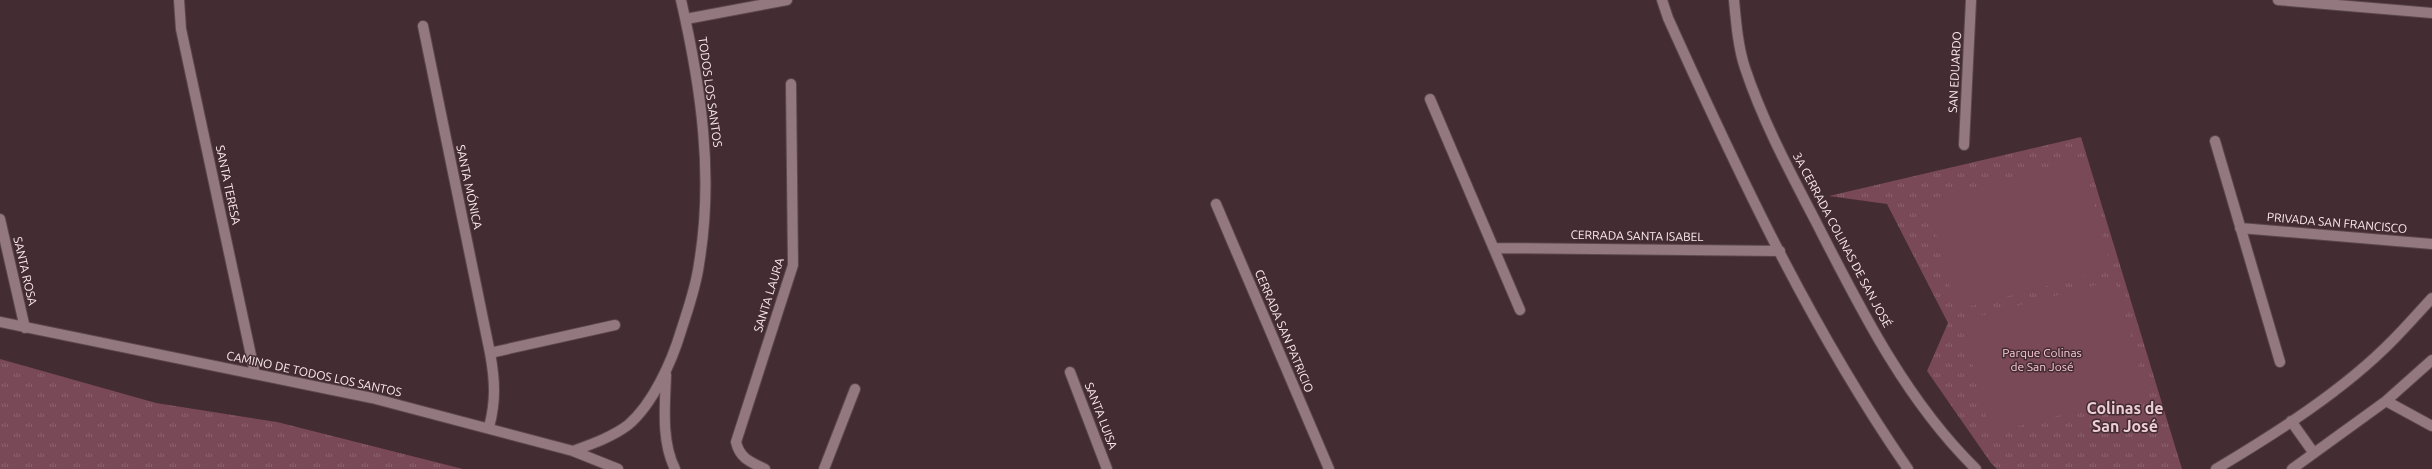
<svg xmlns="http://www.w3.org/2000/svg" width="2432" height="469" viewBox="0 0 2432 469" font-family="Ubuntu,sans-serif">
<defs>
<pattern id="grass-tufts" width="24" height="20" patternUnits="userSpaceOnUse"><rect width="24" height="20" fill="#794957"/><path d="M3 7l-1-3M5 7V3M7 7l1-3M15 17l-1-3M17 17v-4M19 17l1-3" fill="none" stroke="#8d636f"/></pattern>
</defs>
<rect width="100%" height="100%" fill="#442c33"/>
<path fill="url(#grass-tufts)" d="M2081,137L2182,469H1997L1991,463L1927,371L1948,323L1887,204L1829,196Z
M0,359L156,403L277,422L463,469H0Z"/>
<path fill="#794957" d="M2083,159L2111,269L1956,310L1927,200Z
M2115,280L2146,393L1991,433L1961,321Z"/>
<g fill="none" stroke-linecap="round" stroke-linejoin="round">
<defs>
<path id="street" d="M179,0L181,29L255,374
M1662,0L1668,18C1738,173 1811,329 1908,469
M1734,0C1736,22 1738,47 1745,68C1763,122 1790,172 1816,222C1860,308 1906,401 1976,469
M2278,0L2432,13
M686,19L787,0
M423,26L490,353C495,380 496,401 489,427
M1430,99L1520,310
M2215,141L2280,362
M1964,145L1971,0
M1216,204L1329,469
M0,219L25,328
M2240,228L2432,244
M1494,248L1780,251
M0,322L372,398L573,451L618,469
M490,353L615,325
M1070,372L1107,469
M666,375C665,405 661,441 675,469
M2386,401L2432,426
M2291,421L2313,452
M573,451C592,444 612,437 628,425C653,404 672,361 681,331C688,309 696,287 699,264C714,175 701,87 681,0
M765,469C751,462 740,459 736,442L793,265L791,84
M824,469L855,389
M2216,469C2276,433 2343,391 2393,340C2406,327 2419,312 2432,298
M2292,469L2386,401L2432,360"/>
</defs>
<use href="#street" stroke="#5c484e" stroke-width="12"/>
<use href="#street" stroke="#94787f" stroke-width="10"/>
</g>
<g text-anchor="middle" stroke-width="3" stroke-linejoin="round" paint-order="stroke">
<g font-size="12" fill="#fbebef" stroke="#442c33">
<text transform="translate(1955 72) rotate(-87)" y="4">SAN EDUARDO</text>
<text transform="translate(710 92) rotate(82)" y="4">TODOS LOS SANTOS</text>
<text transform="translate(228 185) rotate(78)" y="4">SANTA TERESA</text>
<text transform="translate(469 187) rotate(78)" y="4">SANTA MÓNICA</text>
<text transform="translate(2337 223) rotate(5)" y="4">PRIVADA SAN FRANCISCO</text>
<text transform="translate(1637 236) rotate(1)" y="4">CERRADA SANTA ISABEL</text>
<text transform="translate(1842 240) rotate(62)" y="4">3A CERRADA COLINAS DE SAN JOSÉ</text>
<text transform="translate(25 271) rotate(77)" y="4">SANTA ROSA</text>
<text transform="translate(769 295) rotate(-73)" y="4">SANTA LAURA</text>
<text transform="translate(1284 331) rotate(67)" y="4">CERRADA SAN PATRICIO</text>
<text transform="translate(314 374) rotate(12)" y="4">CAMINO DE TODOS LOS SANTOS</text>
<text transform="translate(1101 416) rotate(69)" y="4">SANTA LUISA</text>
</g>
<g font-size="12" fill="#f8c8d5" stroke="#442c33">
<text x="2042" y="357">Parque Colinas<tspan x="2042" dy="14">de San José</tspan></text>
</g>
<g font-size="16" font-weight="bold" fill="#eeced6" stroke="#442c33">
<text x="2125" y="414">Colinas de<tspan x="2125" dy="18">San José</tspan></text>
</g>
</g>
</svg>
